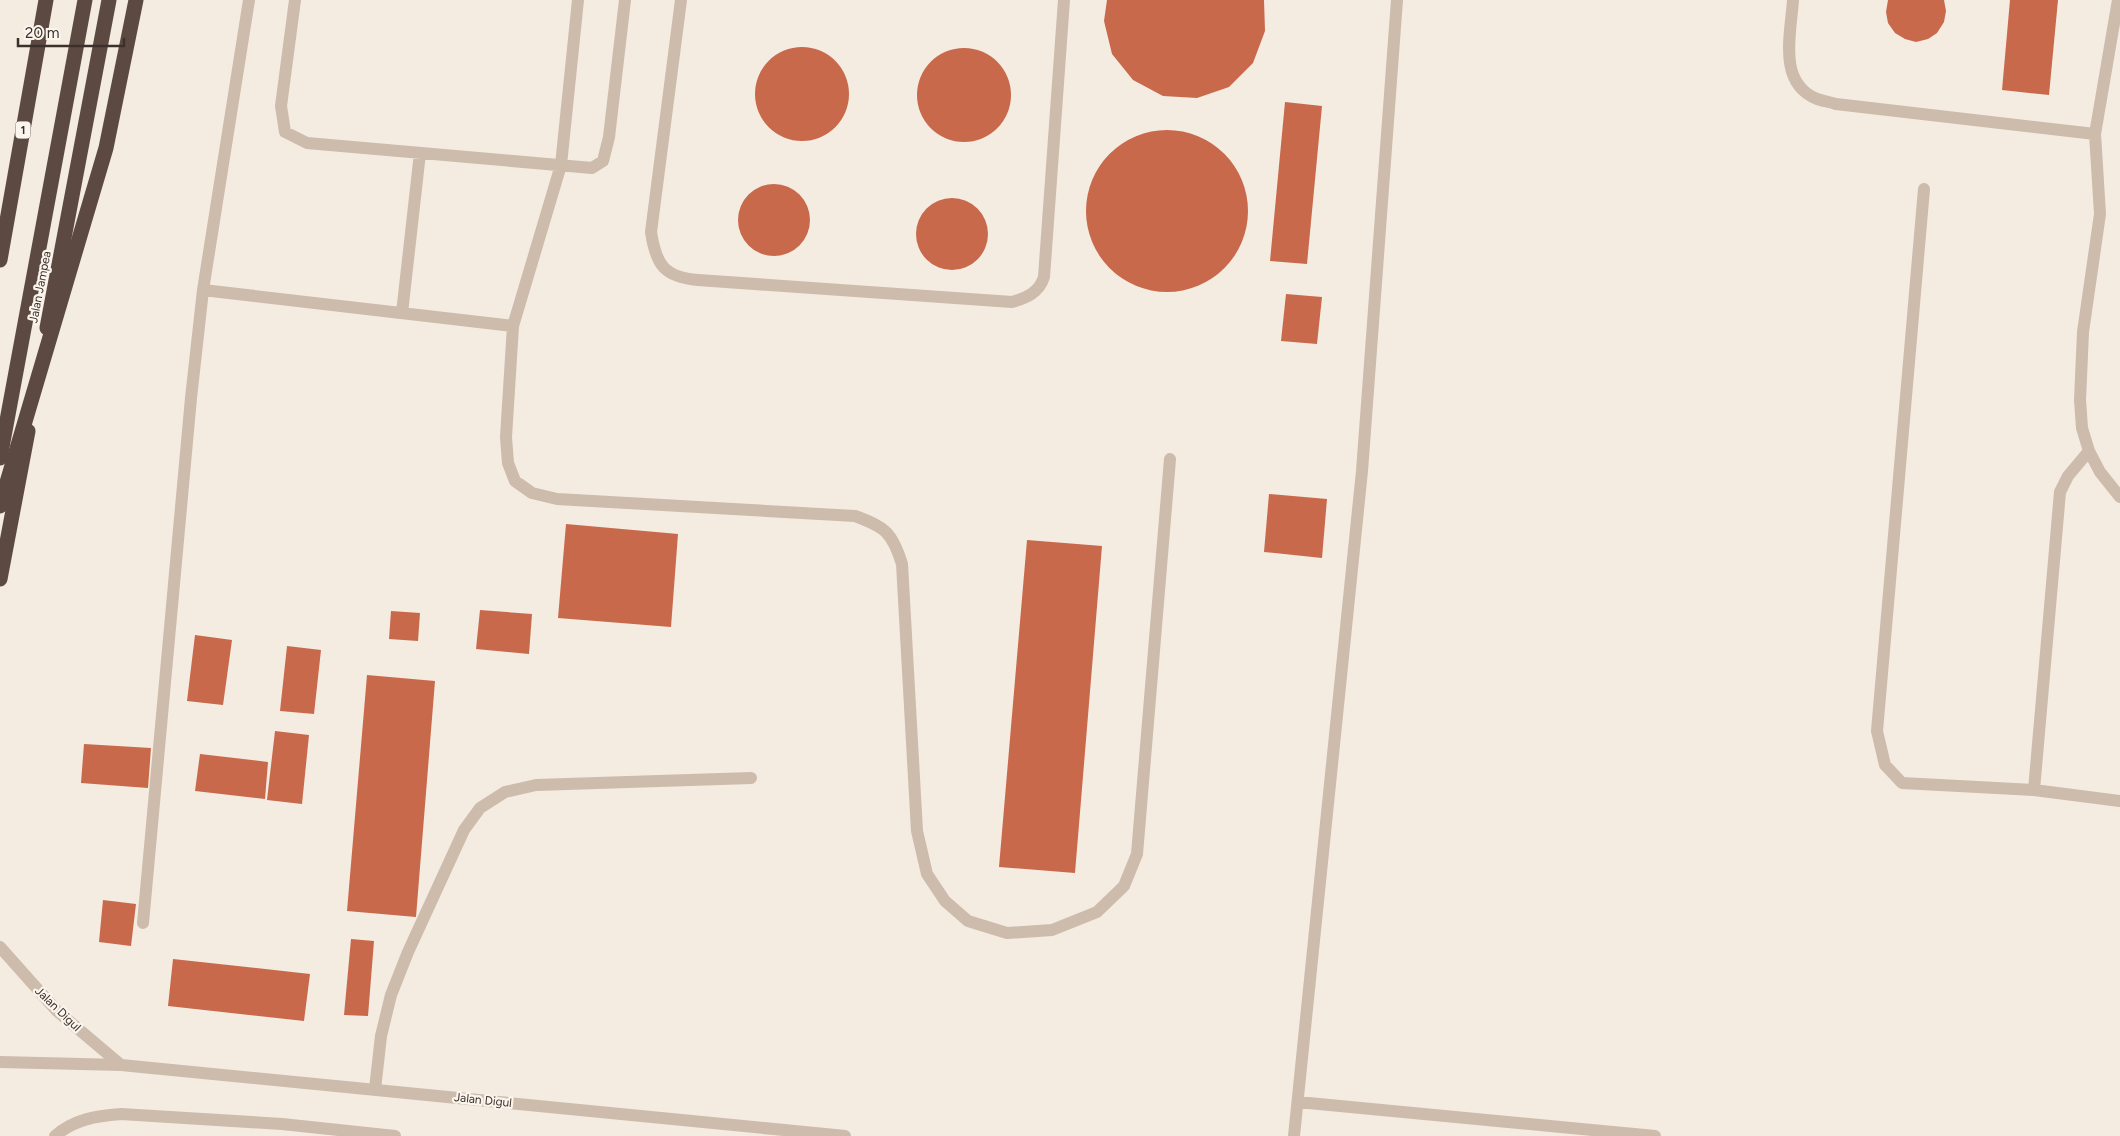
<svg xmlns="http://www.w3.org/2000/svg" width="2120" height="1136" viewBox="0 0 2120 1136" font-family="Figtree,sans-serif">
<rect width="100%" height="100%" fill="#f4ebe1"/>
<path fill="#c8694b" d="M1107,0H1264L1265,31L1253,63L1229,87L1197,98L1163,96L1133,80L1112,54L1104,21Z
M1888,0H1944L1946,11L1944,22L1937,33L1928,39L1916,42L1905,39L1895,33L1888,23L1886,12Z
M2010,0H2058L2049,95L2002,90Z
M755 94a47 47 0 1 1 94 0a47 47 0 1 1-94 0Z
M917 95a47 47 0 1 1 94 0a47 47 0 1 1-94 0Z
M1285,102L1322,106L1307,264L1270,261Z
M1086 211a81 81 0 1 1 162 0a81 81 0 1 1-162 0Z
M738 220a36 36 0 1 1 72 0a36 36 0 1 1-72 0Z
M916 234a36 36 0 1 1 72 0a36 36 0 1 1-72 0Z
M1286,294L1322,297L1317,344L1281,341Z
M1269,494L1327,499L1322,558L1264,552Z
M566,524L678,534L671,627L558,618Z
M1027,540L1102,546L1075,873L999,867Z
M480,610L532,614L529,654L476,649Z
M391,611L420,613L418,641L389,639Z
M195,635L232,640L223,705L187,701Z
M287,646L321,650L314,714L280,711Z
M367,675L435,681L416,917L347,911Z
M275,731L309,735L302,804L267,800Z
M84,744L151,748L148,788L81,783Z
M200,754L268,762L265,799L195,791Z
M103,900L136,904L131,946L99,942Z
M351,939L374,941L368,1016L344,1015Z
M173,959L310,974L304,1021L168,1006Z"/>
<g fill="none" stroke-linecap="round" stroke-linejoin="round">
<path stroke="#cdbbac" stroke-width="12" d="M249,0L203,290L513,326
M295,0L281,106L285,132L307,143L592,168L603,161L609,137L625,0
M578,0L561,165L513,326L506,437L508,463L515,481L532,493L557,499L855,516C885,527 892,532 902,564L917,831L927,874L945,901L968,921L1007,933L1052,930L1097,912L1124,886L1137,854L1170,459
M681,0L651,232C656,265 664,277 698,280L1012,302C1026,298 1039,293 1044,277L1064,0
M1793,0C1791,33 1777,83 1817,99C1823,101 1830,102 1836,104L2095,134L2100,214L2083,332L2080,400L2082,428L2089,451L2100,472L2120,497
M2095,134L2118,0
M1924,189L1877,731L1885,765L1902,783L2034,790
M402,313L420,153
M2089,451L2068,476L2060,492L2034,790L2120,801
M143,923L191,398L203,290
M375,1089L381,1036L391,995L408,952L464,830L480,808L505,792L536,785L751,778
M1298,1102L1655,1136
M55,1136C75,1119 96,1116 121,1114L282,1124L395,1136
M1294,1136L1362,471L1397,0"/>
<path stroke="#cdbbac" stroke-width="12" d="M0,947L57,1011L121,1065
M0,1062L121,1065L845,1136"/>
<path stroke="#5c4a42" stroke-width="15" d="M0,260L46,0
M47,328L109,0
M0,458L85,0
M0,579L28,431"/>
<path stroke="#5c4a42" stroke-width="15" d="M0,506L106,148L136,0"/>
</g>
<g text-anchor="middle" stroke-width="4.5" stroke-linejoin="round" paint-order="stroke">
<rect fill="#fbf5ee" stroke="#756b66" stroke-width="1" x="15.5" y="121.5" width="15" height="17" rx="4"/>
<g font-size="11" font-weight="bold" fill="#3b302b">
<text x="23" y="134">1</text>
</g>
<g font-size="12" fill="#3b302b" stroke="#fbf5ee">
<text transform="translate(40 287) rotate(-79)" y="4">Jalan Jampea</text>
<text transform="translate(58 1009) rotate(44)" y="4">Jalan Digul</text>
<text transform="translate(483 1100) rotate(6)" y="4">Jalan Digul</text>
</g>
</g>
<path d="M18 38v8h106v-8" fill="none" stroke="#3b302b" stroke-width="2.5"/>
<text x="25" y="38" font-size="15" fill="#3b302b" stroke="#fbf5ee" stroke-width="4" paint-order="stroke">20 m</text>
</svg>
